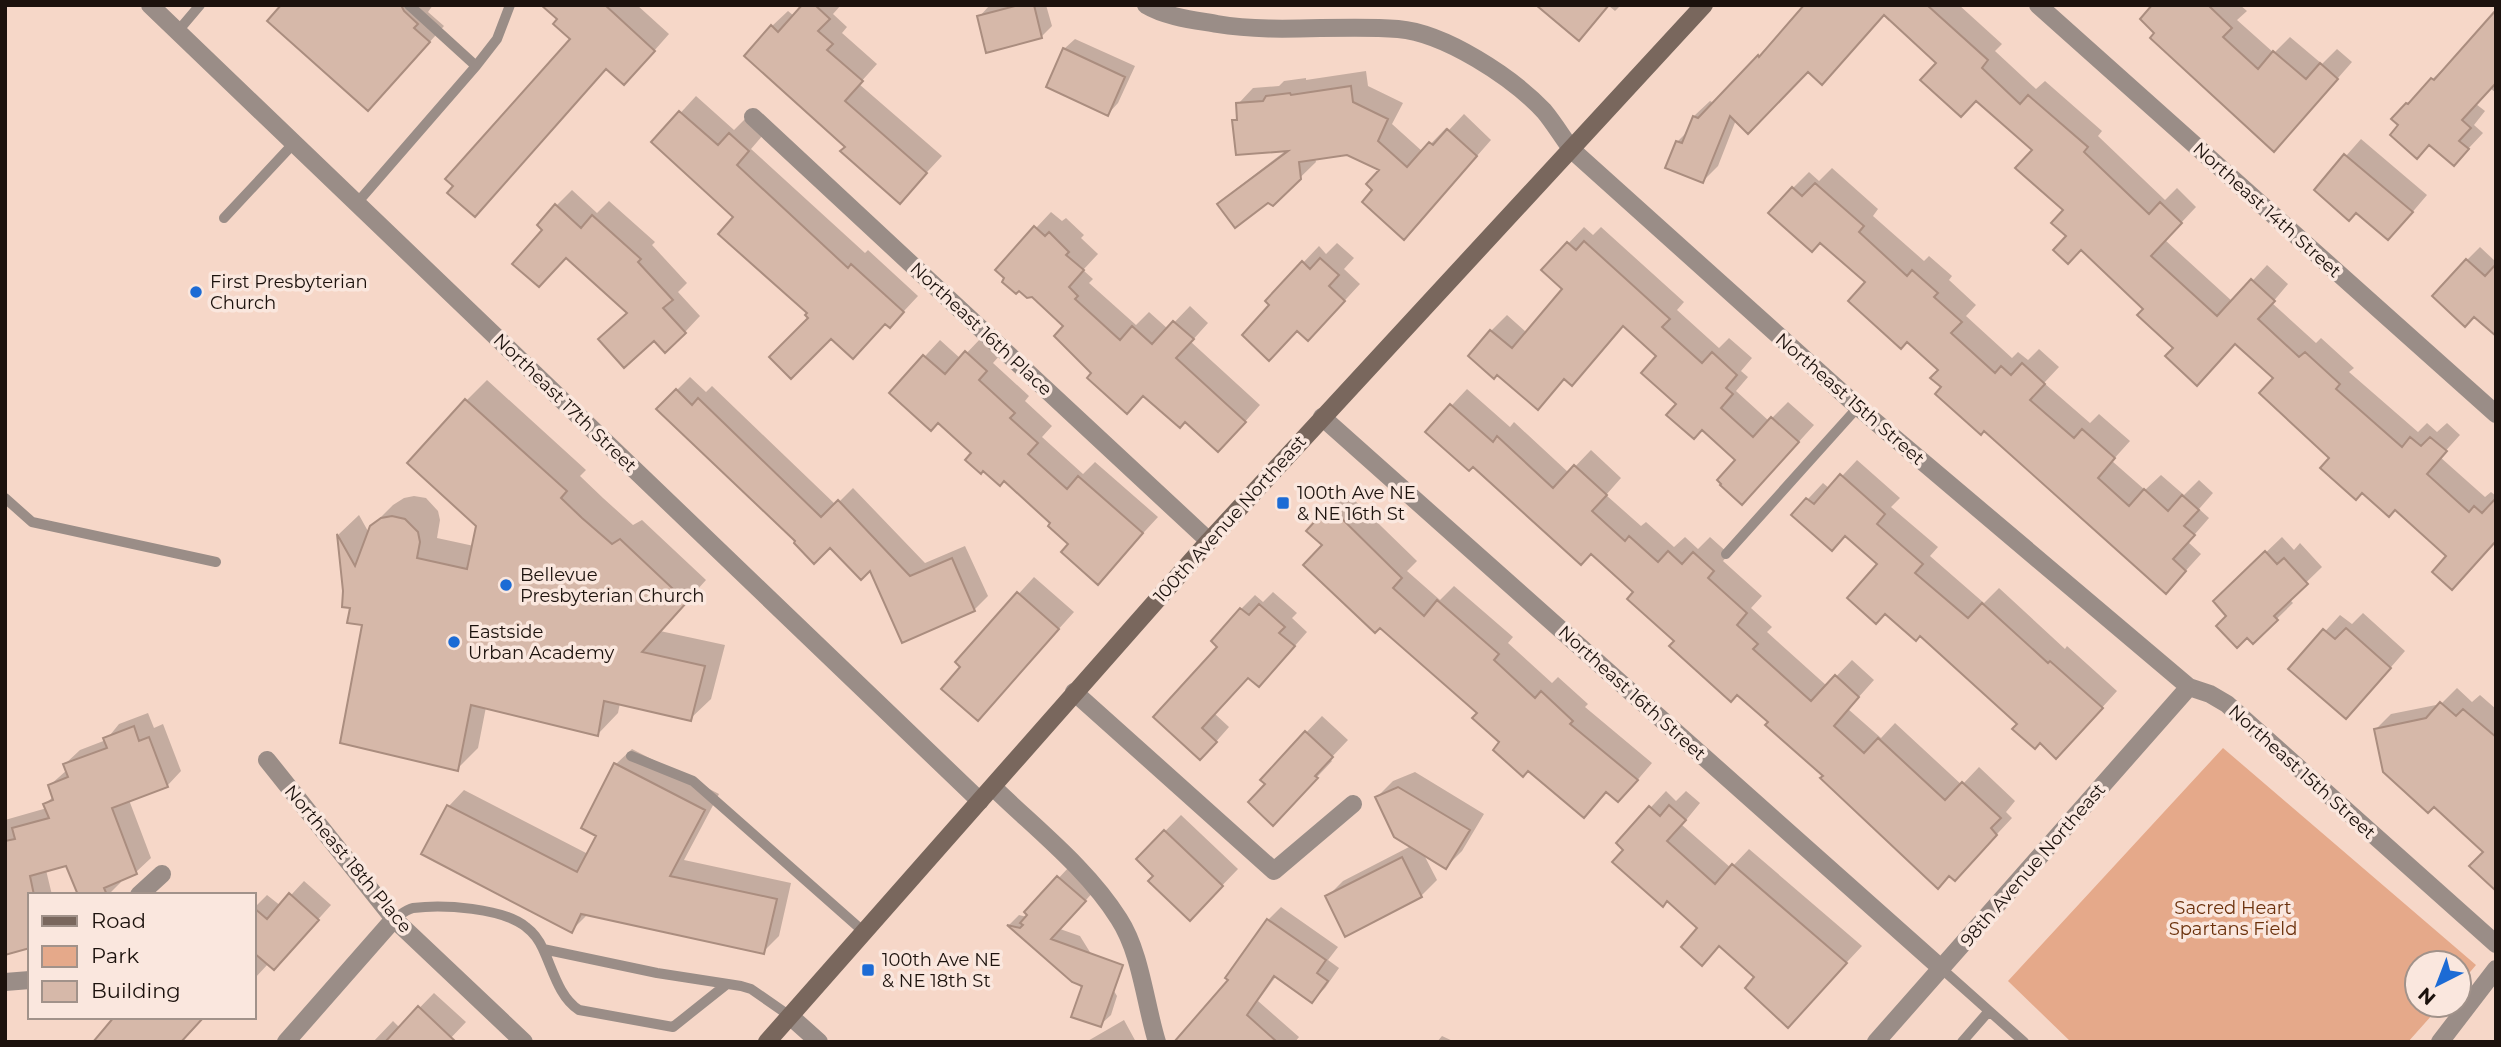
<svg xmlns="http://www.w3.org/2000/svg" width="2501" height="1047" viewBox="0 0 2501 1047" font-family="Montserrat,sans-serif">
<rect width="100%" height="100%" fill="#f6d7c8"/>
<path fill="#e5a98a" d="M2223,748L2476,965L2459,985V963H2417V1005H2441L2408,1042H2071L2008,981Z"/>
<path fill="#0003" d="M283,5H433L428,12L444,26L383,94Z
M544,5H637L669,34L639,68L573,39L560,19Z
M804,5H841L833,14L847,27L842,33L877,64L859,84L942,156L900,201L847,146L772,26L788,11L794,16Z
M994,5H1046L1052,26L1041,37L979,17L989,6Z
M1541,5H1621L1615,11L1609,6L1579,39Z
M1807,5H1959L2002,44L1995,51L2036,89L2045,81L2102,131L2098,136L2165,200L2177,188L2196,207L2165,240L2233,302L2267,265L2288,284L2272,303L2316,343L2321,338L2354,368L2349,372L2418,432L2427,423L2437,432L2447,423L2460,435L2440,457L2485,497L2491,492L2496,496V542L2449,556L2395,508L2331,458L2275,378L2236,342L2175,347L2145,309L2068,236L2066,210L2034,150L1891,19L1889,21L1883,15L1736,120L1718,166L1703,181L1677,142L1689,130L1694,116L1710,101L1714,103Z
M2155,5H2240L2247,11L2237,20L2274,53L2290,37L2322,64L2337,49L2352,62L2289,134Z
M2496,13V93L2490,88L2476,104L2485,111L2474,125L2483,133L2454,164L2430,143L2401,125L2407,104L2448,64L2450,65Z
M1075,39L1135,66L1118,103L1108,114L1064,49Z
M1366,71L1368,86L1403,103L1392,124L1423,152L1446,128L1449,130L1464,114L1491,140L1419,222L1375,190L1382,169L1348,153L1315,158L1316,162L1273,204L1268,201L1220,205L1236,189L1288,149L1234,121L1239,116L1238,104L1253,88L1279,86L1284,81L1306,78V80Z
M696,96L734,130L745,119L763,135L751,149L865,253L868,250L918,296L890,326L886,322L831,336L811,318L736,217L654,142Z
M2361,139L2427,195L2404,222L2316,190Z
M1832,168L1878,209L1873,216L1924,261L1929,256L1952,276L1949,280L1976,305L1966,316L2012,358L2018,352L2028,360L2039,349L2059,367L2044,383L2090,423L2099,414L2130,441L2112,461L2145,490L2161,475L2184,495L2199,480L2213,493L2199,509L2209,518L2188,542L2201,554L2181,576L1943,387L1940,370L1793,188L1809,172L1819,181Z
M572,190L597,213L609,201L655,242L652,245L687,283L678,292L700,316L685,332L629,313L545,230L556,206Z
M1051,212L1062,221L1066,218L1084,235L1081,238L1098,254L1083,270L1093,279L1089,283L1136,325L1149,312L1168,329L1190,306L1208,323L1191,342L1260,405L1234,434L1094,373L1066,326L1032,295L997,270Z
M1584,227L1593,235L1601,227L1684,302L1677,310L1719,348L1729,338L1752,358L1741,371L1748,377L1736,391L1769,421L1788,402L1814,425L1758,487L1737,460L1678,403L1659,356L1624,325L1587,368L1565,378L1553,391L1491,331L1507,315L1527,333L1565,289L1543,270Z
M1337,243L1354,258L1344,269L1360,284L1324,323L1298,329L1267,301L1319,246L1326,254Z
M2480,247L2496,262V328L2467,260Z
M982,337L1001,354L993,363L1029,396L1025,401L1052,426L1042,437L1083,474L1095,462L1158,517L1098,582L1053,523L938,421L891,393L940,340L961,359Z
M690,377L706,392L712,386L836,505L853,488L925,563L965,546L988,596L974,610L871,568L830,546L798,541L658,409Z
M487,380L586,470L580,476L603,498L633,525L642,520L706,580L660,631L725,645L711,699L690,719L620,703L618,713L598,734L486,707L478,748L457,769L352,607L345,591L339,534L359,515L369,533L371,527L393,505L404,498L414,496L426,498L438,511L440,520L437,538L474,546L478,525L466,401Z
M1467,389L1510,427L1514,422L1569,473L1591,450L1621,478L1606,495L1641,526L1646,522L1674,547L1685,537L1698,549L1710,537L1729,554L1723,561L1762,596L1751,608L1772,627L1767,632L1827,686L1852,660L1874,680L1848,709L1881,738L1895,723L1962,785L1979,767L2015,801L2006,812L2012,818L1970,863L1770,722L1676,641L1636,592L1591,552L1427,432Z
M1857,460L1900,498L1891,507L1938,547L1930,556L1984,603L1999,588L2065,649L2067,646L2117,691L2072,741H2040L2019,724L1879,564L1846,535L1793,515L1823,483L1830,489Z
M1346,492L1417,561L1407,571L1440,600L1454,586L1513,637L1508,643L1552,683L1558,677L1588,704L1585,707L1652,763L1634,784L1607,791L1502,742L1480,712L1324,545L1330,508Z
M2282,537L2294,550L2300,543L2322,567L2289,599L2293,603L2253,642L2229,615L2231,586Z
M1034,577L1074,612L993,702L957,662Z
M1273,592L1297,613L1292,618L1307,632L1272,672L1249,677L1215,714L1229,727L1214,744L1155,717L1220,647L1213,641L1241,609L1255,595L1263,602Z
M2363,613L2405,651L2365,697L2291,669L2340,615L2352,624Z
M2457,688L2472,702L2480,695L2496,709V874L2485,852L2376,729L2391,714L2441,704Z
M148,713L154,728L163,724L181,771L167,786L129,800L151,858L136,872L120,879L121,882L108,895H80L67,864L46,870L52,895H30L5,948V820L47,808L45,804L54,796L50,785L67,770L65,764L80,750L106,740L119,724Z
M1322,716L1348,740L1330,759L1332,761L1289,807L1262,779Z
M632,749L719,794L684,860L791,883L779,936L763,952L588,914L572,930L449,806L464,790L588,854L598,835L616,764Z
M1415,772L1484,814L1462,851L1446,867L1423,853L1437,880L1421,896L1327,897L1343,881L1411,846L1377,797L1393,781Z
M1666,791L1676,801L1686,791L1700,803L1682,825L1731,868L1749,849L1862,946L1803,1009L1757,977L1720,945L1702,963L1700,928L1618,843Z
M1181,815L1238,869L1190,919L1156,876L1138,859Z
M1069,867L1095,890L1060,929L1080,936L1117,996L1111,1015L1100,1025L1083,989L1009,925L1019,915L1027,917L1029,915L1027,912Z
M304,881L331,905L287,954L269,963L254,979V908L267,895L281,906Z
M1281,907L1338,947L1328,960L1339,968L1325,988L1312,1001L1277,975L1258,1001L1299,1037L1295,1042H1180L1230,980L1227,978L1268,920Z
M434,993L466,1022L447,1042H373L393,1021L400,1028Z
M1124,1020L1136,1042H1086Z
M1442,1036L1455,1042H1437Z"/>
<path fill="#d6b8a9" stroke="#aa8d7f" stroke-width="2" d="M281,5H401L404,11L418,24L414,28L430,42L368,111L267,21Z
M541,5H605L655,51L624,85L606,69L475,217L447,193L453,186L445,179L570,39L553,24L557,19Z
M802,5H815L830,19L818,31L833,44L827,50L863,81L845,101L927,173L900,204L840,151L845,147L744,56L771,25L778,32Z
M1019,5H1034L1042,38L986,53L977,16Z
M1536,5H1609L1579,41Z
M1804,5H1927L1988,60L1982,68L2020,104L2028,95L2088,147L2084,152L2149,214L2160,202L2182,223L2151,256L2217,316L2251,279L2275,301L2258,319L2299,357L2305,352L2340,384L2336,389L2402,447L2410,437L2421,446L2430,437L2447,451L2427,474L2469,512L2474,506L2482,513L2496,498V541L2452,590L2432,572L2446,556L2395,510L2389,517L2362,493L2356,500L2320,468L2329,458L2259,393L2273,378L2235,344L2197,386L2165,356L2173,348L2137,315L2143,309L2081,250L2068,264L2053,250L2066,236L2051,223L2063,210L2015,168L2032,150L1976,101L1961,117L1920,80L1936,63L1884,15L1822,85L1808,72L1748,134L1730,116L1703,183L1665,168L1676,141L1682,143L1693,116L1698,118L1758,55L1759,57Z
M2152,5H2208L2232,28L2223,37L2258,69L2273,51L2306,79L2320,63L2338,79L2274,152L2150,38L2154,33L2140,19Z
M2496,10V83L2462,120L2471,128L2459,141L2469,149L2454,166L2429,145L2417,159L2390,135L2398,125L2391,119L2406,103L2408,104L2431,78L2434,80Z
M1063,48L1125,77L1108,116L1046,87Z
M1351,86L1353,102L1388,119L1378,141L1407,167L1429,142L1433,145L1447,129L1477,156L1404,240L1362,202L1372,190L1366,184L1379,170L1347,155L1299,162L1301,179L1273,206L1268,203L1235,228L1217,204L1288,151L1236,155L1232,120H1237L1236,103L1263,101L1266,96L1290,93L1291,95Z
M679,111L718,145L729,133L749,151L737,165L848,268L851,264L904,312L890,328L885,324L853,359L831,339L791,379L769,357L808,318L805,315L807,313L718,234L733,217L651,142Z
M2344,154L2413,212L2388,240L2356,213L2349,221L2314,190Z
M1815,183L1864,226L1859,232L1907,276L1912,270L1938,293L1934,297L1962,322L1951,333L1995,373L2001,366L2011,375L2022,363L2045,384L2030,400L2074,438L2082,429L2115,458L2098,478L2129,506L2144,489L2168,511L2182,495L2199,510L2184,526L2195,535L2173,559L2186,571L2166,594L1984,431L1981,435L1935,394L1941,387L1930,378L1938,370L1907,342L1901,349L1848,301L1865,282L1820,243L1812,252L1768,213L1792,187L1802,196Z
M555,204L581,228L592,215L641,259L638,262L673,300L663,308L686,333L665,353L654,341L624,368L598,339L627,313L566,258L539,287L512,264L542,230L537,225Z
M1034,226L1045,236L1049,232L1069,252L1066,255L1084,270L1069,287L1078,296L1075,299L1120,340L1132,326L1152,344L1173,321L1194,339L1176,358L1246,422L1218,452L1185,422L1180,428L1143,396L1127,414L1087,378L1091,373L1054,336L1063,326L1032,297L1027,298L1019,291L1016,294L1002,282L1004,278L995,270Z
M1584,241L1670,319L1662,327L1702,363L1712,352L1737,375L1726,388L1733,394L1721,408L1753,437L1771,417L1799,442L1742,505L1720,485L1721,484L1717,480L1735,460L1702,430L1694,439L1666,415L1676,404L1641,373L1656,356L1623,326L1572,386L1564,379L1538,410L1497,375L1494,379L1468,356L1490,330L1512,348L1562,289L1541,270L1567,242L1576,250Z
M1320,258L1339,275L1329,286L1345,301L1308,341L1297,331L1269,361L1242,335L1269,305L1265,301L1302,261L1310,269Z
M2466,259L2485,276L2496,264V336L2474,317L2465,327L2432,296Z
M965,351L987,371L979,380L1015,413L1010,418L1038,443L1028,454L1067,489L1078,476L1143,533L1098,585L1061,552L1068,544L1048,526L1050,523L1004,481L1000,486L983,471L981,474L965,460L971,453L938,423L931,431L889,393L923,355L945,374Z
M676,389L692,405L698,398L821,517L838,500L910,576L952,558L975,611L902,643L870,571L861,580L830,548L814,564L794,543L795,541L656,409Z
M465,399L567,491L561,498L582,518L612,544L620,539L687,602L642,652L705,666L691,721L604,701L598,736L471,705L458,771L340,743L362,625L347,623L350,608L342,607L343,591L337,534L355,566L370,526L381,518L392,516L405,519L418,532L420,542L417,558L467,569L476,526L407,463Z
M1450,404L1493,442L1497,436L1553,488L1574,465L1607,495L1592,511L1625,541L1629,536L1658,562L1668,551L1682,564L1693,552L1714,571L1708,578L1747,613L1737,625L1758,644L1753,649L1811,701L1835,675L1859,697L1834,726L1864,753L1878,738L1945,800L1962,782L2001,818L1991,828L1997,835L1955,881L1949,876L1938,889L1820,778L1823,776L1765,725L1768,722L1737,695L1731,702L1669,646L1674,641L1627,599L1633,592L1591,554L1581,565L1473,467L1469,471L1425,432Z
M1840,474L1885,514L1877,524L1923,564L1915,573L1968,618L1982,603L2048,663L2050,661L2103,708L2056,759L2040,743L2035,749L2012,729L2017,724L1920,636L1916,641L1885,614L1876,624L1847,598L1877,564L1845,536L1832,551L1791,515L1806,498L1814,504Z
M1329,506L1402,578L1393,588L1424,616L1437,600L1499,654L1494,660L1535,698L1541,691L1573,721L1570,724L1638,780L1618,802L1606,792L1584,818L1528,771L1523,777L1493,750L1499,742L1472,718L1477,713L1380,628L1375,633L1303,565L1322,545L1306,531Z
M2265,551L2277,564L2284,558L2308,584L2274,616L2278,620L2253,644L2247,638L2237,648L2216,626L2226,616L2213,601Z
M1017,592L1059,629L978,721L941,689L960,667L955,662Z
M1259,604L1285,627L1279,633L1295,646L1259,687L1248,678L1202,728L1217,742L1200,760L1153,717L1217,647L1211,641L1240,608L1249,615Z
M2346,628L2391,668L2346,719L2288,669L2323,629L2335,639Z
M2440,702L2456,716L2463,709L2496,737V891L2469,866L2483,852L2434,807L2428,813L2383,772L2374,729L2426,718Z
M134,726L139,741L149,737L168,787L112,808L137,874L104,888L107,895H78L66,866L30,876L34,895H30V948L5,955V841L15,839L12,828L49,818L43,804L53,800L48,785L68,777L63,764L107,748L103,738Z
M1305,731L1333,757L1315,776L1318,778L1273,826L1248,802L1265,784L1260,780Z
M614,763L705,810L670,876L777,899L764,954L581,914L572,933L421,854L447,805L577,872L596,836L581,828Z
M1398,787L1470,830L1446,869L1394,837L1375,797Z
M1669,805L1686,820L1667,841L1715,884L1732,864L1847,963L1788,1028L1745,988L1754,977L1719,946L1702,966L1681,947L1697,928L1667,901L1663,907L1612,862L1623,850L1616,843L1649,806L1660,816Z
M1164,830L1223,886L1190,921L1148,881L1153,876L1136,859Z
M1402,857L1422,897L1345,937L1325,896Z
M1057,876L1086,901L1051,939L1123,965L1101,1027L1071,1017L1082,986L1072,982L1007,925L1020,928L1023,925L1020,923L1027,915L1024,912Z
M289,893L319,920L274,970L254,953V908L267,919Z
M1267,919L1326,960L1317,973L1328,981L1312,1003L1274,976L1247,1015L1277,1042H1174L1228,980L1225,978Z
M418,1006L456,1042H385Z
M114,1017H204L181,1042H93Z"/>
<g fill="none" stroke-linecap="round" stroke-linejoin="round">
<path stroke="#9a8d87" stroke-width="10" d="M409,5L476,66
M178,31L200,5
M357,203L476,66L497,39L510,5
M224,218L294,143
M5,498L32,522L216,562
M1726,554L1858,407
M631,756L693,781L864,932
M394,919C400,915 407,909 413,908C443,904 503,908 526,927C534,933 539,940 543,949L657,973L741,986L751,989L790,1016
M543,949C553,970 559,997 579,1010L673,1027L727,984
M1942,969L2024,1042
M1962,1042L1989,1011"/>
<path stroke="#9a8d87" stroke-width="18" d="M150,5L980,801
M1146,5C1166,17 1194,20 1217,24C1277,34 1338,24 1398,29C1445,33 1512,77 1544,111C1554,123 1563,138 1572,150L1858,407L2189,687L2210,694L2227,704L2496,944
M2038,5L2496,414
M753,117L1209,541
M1322,417L1942,969
M1074,692L1274,871L1353,804
M267,760L394,919L524,1042
M993,787C1035,828 1087,868 1119,919C1141,953 1145,1003 1157,1042
M139,895L162,874
M5,982L30,980
M790,1016L819,1042
M286,1042L394,919
M1876,1042L2189,687
M2440,1042L2496,969"/>
<path stroke="#79675d" stroke-width="18" d="M767,1042L1209,541L1704,5"/>
</g>
<g fill="#1c6bd5" stroke="#fae7de" stroke-width="2.5">
<circle cx="196" cy="292" r="7"/>
<rect x="1276" y="496" width="14" height="14" rx="3.5"/>
<circle cx="506" cy="585" r="7"/>
<circle cx="454" cy="642" r="7"/>
<rect x="861" y="963" width="14" height="14" rx="3.5"/>
</g>
<g text-anchor="middle" stroke-width="7" stroke-linejoin="round" paint-order="stroke">
<g font-size="18" fill="#1c120d" stroke="#fae7de">
<text transform="translate(2267 210) rotate(42)" y="6">Northeast 14th Street</text>
<text transform="translate(981 329) rotate(43)" y="6">Northeast 16th Place</text>
<text transform="translate(1850 399) rotate(41)" y="6">Northeast 15th Street</text>
<text transform="translate(565 403) rotate(44)" y="6">Northeast 17th Street</text>
<text transform="translate(1230 519) rotate(-48)" y="6">100th Avenue Northeast</text>
<text transform="translate(1632 693) rotate(42)" y="6">Northeast 16th Street</text>
<text transform="translate(2302 772) rotate(42)" y="6">Northeast 15th Street</text>
<text transform="translate(348 859) rotate(50)" y="6">Northeast 18th Place</text>
<text transform="translate(2033 865) rotate(-49)" y="6">98th Avenue Northeast</text>
</g>
<g font-size="18" fill="#1c120d" stroke="#fae7de" text-anchor="start">
<text x="210" y="288">First Presbyterian<tspan x="210" dy="21">Church</tspan></text>
<text x="1297" y="499">100th Ave NE<tspan x="1297" dy="21">&amp; NE 16th St</tspan></text>
<text x="520" y="581">Bellevue<tspan x="520" dy="21">Presbyterian Church</tspan></text>
<text x="468" y="638">Eastside<tspan x="468" dy="21">Urban Academy</tspan></text>
<text x="882" y="966">100th Ave NE<tspan x="882" dy="21">&amp; NE 18th St</tspan></text>
</g>
<g font-size="18" fill="#6b310c" stroke="#fae7de">
<text x="2233" y="914">Sacred Heart<tspan x="2233" dy="21">Spartans Field</tspan></text>
</g>
</g>
<rect width="2501" height="1047" fill="none" stroke="#1c120d" stroke-width="14"/>
<rect x="28" y="893" width="228" height="126" fill="#fae7de" stroke="#a1928a" stroke-width="2"/>
<rect x="42" y="916" width="35" height="10" fill="#79675d" stroke="#a1928a" stroke-width="2"/>
<text x="91" y="928" font-size="21" fill="#1c120d">Road</text>
<rect x="42" y="946" width="35" height="21" fill="#e5a98a" stroke="#a1928a" stroke-width="2"/>
<text x="91" y="963" font-size="21" fill="#1c120d">Park</text>
<rect x="42" y="981" width="35" height="21" fill="#d6b8a9" stroke="#a1928a" stroke-width="2"/>
<text x="91" y="998" font-size="21" fill="#1c120d">Building</text>
<g transform="translate(2438 984) rotate(222)"><circle r="33" fill="#fae7de" stroke="#a1928a" stroke-width="2"/>
<path d="M0-5L12 26L0 18L-12 26Z" fill="#1c6bd5"/>
<text y="-10" font-size="19" font-weight="bold" text-anchor="middle" fill="#1c120d">N</text>
</g>
</svg>
